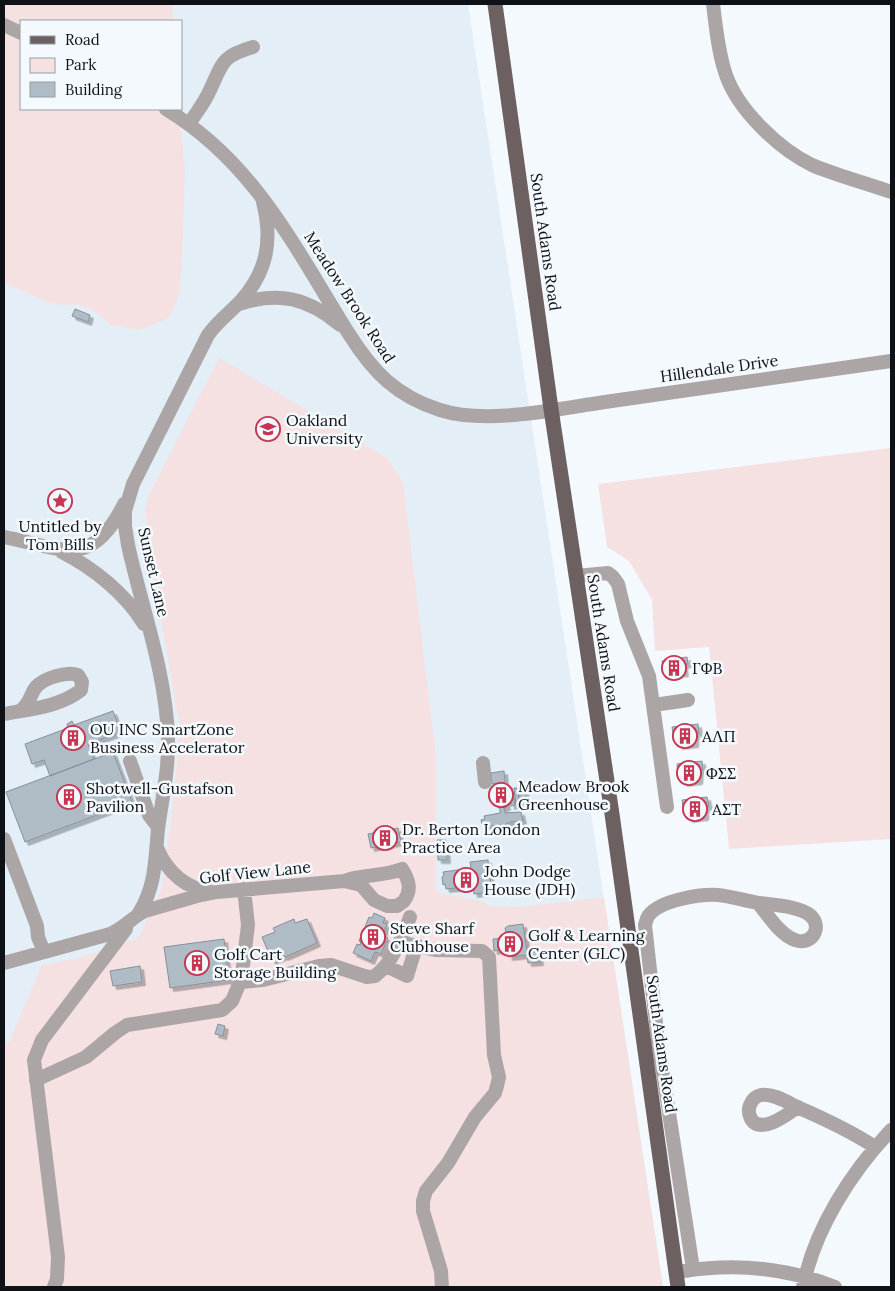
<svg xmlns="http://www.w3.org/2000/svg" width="895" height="1291" viewBox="0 0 895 1291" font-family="Lora,serif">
<defs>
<filter id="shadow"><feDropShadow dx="3.5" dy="3.5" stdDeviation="0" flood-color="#0004"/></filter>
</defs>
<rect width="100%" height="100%" fill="#f4f9fd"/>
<path fill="#e3eef7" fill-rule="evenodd" d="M4,4H468L663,1287H4ZM21,21H181V109H21Z"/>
<path fill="#f6e1e2" d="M4,4H173V21H21V109H179L185,171L182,263L179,295L169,318L139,330L111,325L94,311L80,305L52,304L4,283Z
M219,358L387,458L403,482L436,757V892L484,902L490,906L521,907L604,897L663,1287H4V1043L9,1042L42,965L79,958L138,938L161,890L171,822L180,728L153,574L145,510L149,495Z
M891,448V839L729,849L709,647L655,651L652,600L629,561L607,547L598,484Z"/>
<path fill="#afbbc5" stroke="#85909a" filter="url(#shadow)" d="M75,309L90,315L88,322L72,316Z
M687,657L688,664L684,665L685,673L671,675L670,672L664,673L662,661Z
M113,711L121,732L88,744L94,759L50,776L44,760L32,764L25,744L68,728L67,724L72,721L74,725Z
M698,724L699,733H696L695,744L679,746L678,740H674L672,727Z
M113,752L132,802L25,842L6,792Z
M702,761L703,770H700L699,781L684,783L683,777H678L677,764Z
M504,771L505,783L492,784L491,773Z
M524,781L527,804L521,805L518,782Z
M504,783L507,807H504L505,813L521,812L523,821L511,822L502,826V825L486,826L485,824H482L481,820L485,819L484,816L500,813V808H498L494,784Z
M512,788L515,805L511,806L509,789Z
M514,788H517L520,805H516Z
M707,797L709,806L706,807L705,817L689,819L688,813L684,814L682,800Z
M398,828L401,842L371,848L368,834Z
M437,840H446L447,860H438Z
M488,860L492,892L474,894L473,886L446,889L445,884L443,885L442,877L444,876L443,872L471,868L470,862Z
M374,913L385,918L383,923L387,924L382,936L388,938L381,954L375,952L371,961L353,953L357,944L360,945L361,942L359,941L362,933L365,934L367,928L365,927L369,917L372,918Z
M294,919L295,923L307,919L317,943L285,957V956L272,961L262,937L275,932L273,928Z
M523,924L527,951L539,950L540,962L528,963L527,955L509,957L508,949L494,951L493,939L507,938L505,928L508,926Z
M224,939L229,980L170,988L164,947Z
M140,966L142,982L113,986L110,971Z
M218,1024L225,1026L223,1036L215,1034Z"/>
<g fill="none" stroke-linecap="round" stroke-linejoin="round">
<path stroke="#aca5a5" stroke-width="14" d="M713,4C716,27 718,52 726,75C738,110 779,149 812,165C835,175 866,183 891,192
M4,25L21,33
M166,109C255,163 295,248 349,334C373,372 396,396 440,410C487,425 556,409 605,402C701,389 796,375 891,361
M189,124C196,113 205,102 210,90C223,62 222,56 253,47
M239,304C279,291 308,298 340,325
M4,537C62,548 91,571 124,504
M62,552C93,568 125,593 144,624
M576,576L608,573L613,577L618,584L627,621L649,676L667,807
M654,705L688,700
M4,714C29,709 60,707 81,690L82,682L78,675C67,671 44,678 36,687C30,694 31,702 21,710
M130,761L149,815L158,827
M483,763L485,782
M4,839L37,926L38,937L44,952
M157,848C167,871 184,888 211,892
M139,913C156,886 155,859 158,829C162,799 169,769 168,738C166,672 142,609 128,545L125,526V511L133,484L208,335C217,322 229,313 240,302C267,272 273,241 263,202
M400,942L435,950L482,951L489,957L494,1055L499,1077L497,1086L495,1093L475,1117L448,1163L426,1191L423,1201V1211L441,1271L442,1287
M4,963L110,934C125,928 132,917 145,911L197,896L217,892L344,881C362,874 382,877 402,869C409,880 412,890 404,901L397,906H387L374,900L361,885L344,881
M386,966L407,976L416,947
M240,982L242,974L248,925L244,889
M36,1080L86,1057L115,1033L127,1025L222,1010L232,1001L240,982L263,980L319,966L331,965L367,977L375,976C393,962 402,938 410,917
M798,1107C788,1114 761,1135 751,1119C749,1115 748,1110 750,1105C752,1100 756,1096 761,1095C773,1093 787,1102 797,1107C825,1119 849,1130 875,1147
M693,1269L658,1041L645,925C646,922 647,917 649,915C661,900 700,894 718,895C731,896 745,901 759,903C773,905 800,906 811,916C823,928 811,946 795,940C780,935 768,915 758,903
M684,1271C735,1263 787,1268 835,1287
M54,1287L57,1279L58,1257L34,1060L42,1040L126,929
M803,1287C814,1230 851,1172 891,1130"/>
<path stroke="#6d6061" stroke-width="15" d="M495,4L551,409L612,814L678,1287"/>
</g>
<defs>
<symbol id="university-ring" viewBox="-11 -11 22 22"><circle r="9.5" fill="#f4f9fd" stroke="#c63652" stroke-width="1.5"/><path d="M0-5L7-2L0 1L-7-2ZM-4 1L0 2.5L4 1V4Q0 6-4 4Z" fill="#c63652"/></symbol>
<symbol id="sight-ring" viewBox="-11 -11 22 22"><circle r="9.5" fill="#f4f9fd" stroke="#c63652" stroke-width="1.5"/><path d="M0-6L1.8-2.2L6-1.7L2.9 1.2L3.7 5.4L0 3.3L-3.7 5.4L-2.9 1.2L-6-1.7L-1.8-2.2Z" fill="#c63652"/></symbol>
<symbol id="building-ring" viewBox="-11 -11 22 22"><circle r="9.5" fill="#f4f9fd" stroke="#c63652" stroke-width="1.5"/><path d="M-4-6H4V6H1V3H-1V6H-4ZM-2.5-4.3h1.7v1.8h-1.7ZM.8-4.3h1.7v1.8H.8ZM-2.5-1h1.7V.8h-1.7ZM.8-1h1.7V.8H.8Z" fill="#c63652"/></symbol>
</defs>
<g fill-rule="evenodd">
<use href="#university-ring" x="254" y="415" width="28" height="28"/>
<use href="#sight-ring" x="46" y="487" width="28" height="28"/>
<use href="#building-ring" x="660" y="654" width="28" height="28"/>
<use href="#building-ring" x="671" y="722" width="28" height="28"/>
<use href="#building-ring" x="59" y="724" width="28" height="28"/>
<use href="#building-ring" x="675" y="759" width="28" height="28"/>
<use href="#building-ring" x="487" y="781" width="28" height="28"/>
<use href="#building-ring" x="55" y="783" width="28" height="28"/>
<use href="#building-ring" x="681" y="795" width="28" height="28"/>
<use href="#building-ring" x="371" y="824" width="28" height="28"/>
<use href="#building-ring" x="452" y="866" width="28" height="28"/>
<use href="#building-ring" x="359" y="923" width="28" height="28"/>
<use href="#building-ring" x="496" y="930" width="28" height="28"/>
<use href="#building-ring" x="183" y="949" width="28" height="28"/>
</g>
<g text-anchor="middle" stroke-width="5" stroke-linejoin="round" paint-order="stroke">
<g font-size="16" fill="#0e1216" stroke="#f4f9fd">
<text transform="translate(546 242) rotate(82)" y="6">South Adams Road</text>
<text transform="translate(350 297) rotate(57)" y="6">Meadow Brook Road</text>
<text transform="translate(719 368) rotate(-8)" y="6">Hillendale Drive</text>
<text transform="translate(154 572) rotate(77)" y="6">Sunset Lane</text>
<text transform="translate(604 643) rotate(81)" y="6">South Adams Road</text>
<text transform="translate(255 872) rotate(-6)" y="6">Golf View Lane</text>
<text transform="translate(662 1044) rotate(82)" y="6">South Adams Road</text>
</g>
<g font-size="16" fill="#0e1216" stroke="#f4f9fd" text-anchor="start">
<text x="286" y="426">Oakland<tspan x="286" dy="18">University</tspan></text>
<text x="60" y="532" text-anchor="middle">Untitled by<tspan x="60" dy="18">Tom Bills</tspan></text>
<text x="692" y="674">ΓΦB</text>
<text x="90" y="735">OU INC SmartZone<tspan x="90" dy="18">Business Accelerator</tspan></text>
<text x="702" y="742">AΛΠ</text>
<text x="706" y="779">ΦΣΣ</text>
<text x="518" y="792">Meadow Brook<tspan x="518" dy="18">Greenhouse</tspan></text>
<text x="86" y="794">Shotwell-Gustafson<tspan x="86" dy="18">Pavilion</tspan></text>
<text x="712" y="815">AΣΤ</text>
<text x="402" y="835">Dr. Berton London<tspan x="402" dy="18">Practice Area</tspan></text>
<text x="484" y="877">John Dodge<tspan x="484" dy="18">House (JDH)</tspan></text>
<text x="390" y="934">Steve Sharf<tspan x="390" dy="18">Clubhouse</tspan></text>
<text x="528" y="941">Golf &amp; Learning<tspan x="528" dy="18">Center (GLC)</tspan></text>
<text x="214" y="960">Golf Cart<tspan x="214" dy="18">Storage Building</tspan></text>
</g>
</g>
<rect width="895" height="1291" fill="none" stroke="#0e1216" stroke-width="10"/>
<rect x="20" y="20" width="162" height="90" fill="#f4f9fd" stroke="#989da1"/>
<rect x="30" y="36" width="25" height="8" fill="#6d6061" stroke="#989da1"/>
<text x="65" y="45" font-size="15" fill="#0e1216">Road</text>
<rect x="30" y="58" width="25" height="15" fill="#f6e1e2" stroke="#989da1"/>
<text x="65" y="70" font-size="15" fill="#0e1216">Park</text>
<rect x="30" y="82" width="25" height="15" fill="#afbbc5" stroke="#989da1"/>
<text x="65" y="95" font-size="15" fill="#0e1216">Building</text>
</svg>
